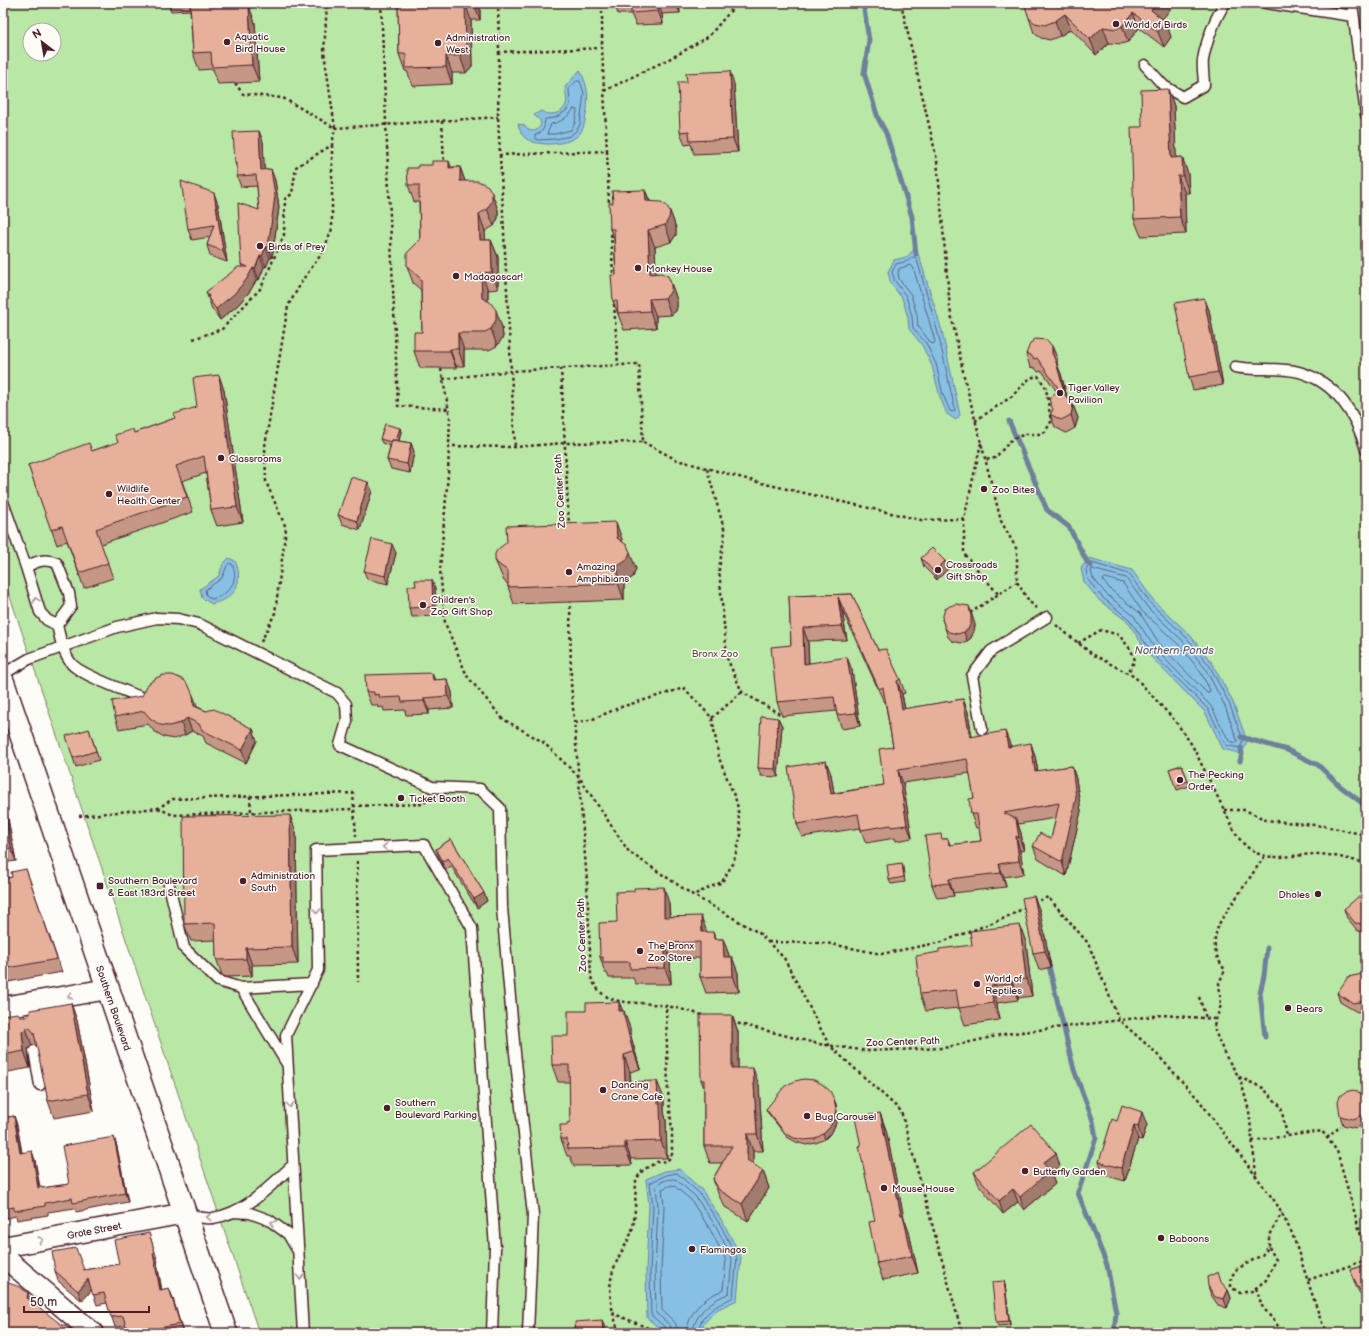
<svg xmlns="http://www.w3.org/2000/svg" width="1369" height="1336" viewBox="0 0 1369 1336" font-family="'Balsamiq Sans',sans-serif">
<rect width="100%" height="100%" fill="#fdfcf7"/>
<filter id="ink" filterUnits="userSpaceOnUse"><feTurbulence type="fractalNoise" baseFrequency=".025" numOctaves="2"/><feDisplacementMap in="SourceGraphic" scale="8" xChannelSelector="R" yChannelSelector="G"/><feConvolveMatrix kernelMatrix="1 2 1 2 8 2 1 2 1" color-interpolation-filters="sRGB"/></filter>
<g filter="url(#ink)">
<path fill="#b9e7a5" stroke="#828368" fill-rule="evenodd" d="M3,3H1366V1333H259L3,576ZM30,30H54V54H30Z"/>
<path fill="#86c1e5" stroke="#6e809b" d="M580,70C583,77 586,83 587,90C589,99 586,125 581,132C572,146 536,148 524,137C521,134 519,128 518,124L524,125C528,130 530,132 537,130L541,125L540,120L534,115L541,111C548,116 563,115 566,104C568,100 565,92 565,87Z
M915,248L920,259L942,331L960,415L956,420L947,414L940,397L932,366L922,345L909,329L908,317L902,298L891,284L888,272L894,260L907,257Z
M229,558L235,561C241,573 240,590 227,598C223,601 216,602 212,604L202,598L200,589L219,576L223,564Z
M1089,558L1132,570L1154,601L1190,635L1212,663L1233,702L1247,741L1242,754L1223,749L1205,712L1149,655L1128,622L1100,601L1084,582L1081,568Z
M679,1169L702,1190L724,1224L741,1257L737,1300L718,1309L704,1323L701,1333H663V1331L647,1318L646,1271L649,1206L646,1179L665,1171Z"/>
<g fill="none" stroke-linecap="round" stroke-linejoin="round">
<path stroke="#626075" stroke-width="1" d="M577,81H580L584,93L580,124L577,130L570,136L556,139L538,140L535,138V135C545,132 544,127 545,119L555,118L566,111L570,105L569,89Z
M574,109L577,110L575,123L571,130L555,134H547L551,124C560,123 568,117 574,109Z
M913,257H915L917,260L938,333L955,410L953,412L950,411L943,395L936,364L926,343L913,328L912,316L906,296L895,281L892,272L896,264L908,261Z
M911,265L913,267L933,334L935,342L933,344L931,343L918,326L917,315L911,295L899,279L898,273L899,269Z
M230,563L232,564C240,581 228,596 211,599L206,595L205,590L222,578L227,566Z
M1092,563L1129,574L1151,604L1187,638L1209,665L1229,703L1243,740L1240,748L1226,745L1208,709L1152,653L1130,620L1103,598L1088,580L1086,570Z
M1092,569L1126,578L1148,608L1183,641L1205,668L1225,706L1237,740V743L1229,741L1211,706L1156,650L1134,616L1106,594L1093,578L1091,571Z
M1106,578L1123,583L1142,611L1179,645L1200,671L1210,690L1209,693H1207L1161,646L1140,613L1111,590L1103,581L1104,579Z
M667,1333L666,1328L651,1315L650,1271L653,1206L650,1183L666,1175L677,1173L699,1193L721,1226L737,1258L733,1297C718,1306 700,1312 698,1333
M672,1333L670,1325L656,1313L655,1271L658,1206L656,1186C660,1181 668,1179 675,1179L695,1196L717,1228L732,1259L729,1293C724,1296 718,1298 714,1301C703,1308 693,1320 693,1333
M678,1333C678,1321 669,1318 662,1310L661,1271L664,1206L662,1189L669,1186L673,1185L691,1200L711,1231L726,1260L723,1290C719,1292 715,1293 711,1296C698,1303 687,1318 687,1333"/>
<path stroke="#6e809b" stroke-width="5" d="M863,3L869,40L864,73L878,118L886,133L905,194L912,217L916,254
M1009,421L1047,510L1069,527L1087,562L1091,566
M1241,737L1287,750L1318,765L1340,786L1366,806
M1240,761L1242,754L1241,748
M1048,962L1074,1070L1093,1121L1096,1138L1078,1193L1107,1265L1116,1313L1114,1333
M1265,1037L1260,993L1264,976L1267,948"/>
<defs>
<path id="service" d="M1266,3L1353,16
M1352,3L1366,115
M1145,65L1164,86L1183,97L1204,85C1204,77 1202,68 1203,60C1206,42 1215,18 1225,3
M1235,367C1256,371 1279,367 1299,372C1336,382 1357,415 1366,450
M3,502L26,567C37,561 45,558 57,563L69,593L71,606L57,625C60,638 63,653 71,663C78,674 129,692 143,698
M26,567L40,612L47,620L57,625
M3,674L29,659L117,627L157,618L178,619L199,624L337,693L346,704L347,721L340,745L432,787L480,789L500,808L502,908L515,1053L533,1215L528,1333
M982,729L972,676L991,651L1047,617
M169,885L184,948L218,981L241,988L312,984
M241,988L287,1064
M34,1051L40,1085
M233,1212L250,1213L269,1220L288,1234L298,1251
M186,1213C194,1215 205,1220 213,1218C246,1213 270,1186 293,1165
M303,1333L286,1035L318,970L316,850L424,845L472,928L495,1248L492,1333"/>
<path id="minor" d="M3,1007L108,989
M3,1247L185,1213
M3,1256L93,1333"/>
<path id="secondary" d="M3,682L226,1333"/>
</defs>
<use href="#service" stroke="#4a1f2b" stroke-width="13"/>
<use href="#minor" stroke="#4a1f2b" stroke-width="23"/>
<use href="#secondary" stroke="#4a1f2b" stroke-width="25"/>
<path stroke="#4a1f2b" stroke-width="2.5" stroke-dasharray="3 3" stroke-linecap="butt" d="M381,3L398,406L448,409
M498,3L499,52L602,48V3
M901,3L937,160L950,309L964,376L1001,521L1017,550V582L1029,601L1037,609
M499,52L498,117L500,155L607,151L602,48
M235,83L243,94L283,98L335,128L324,52L327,3
M604,91L677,55L709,36L733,8L735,3
M442,121L444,163
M607,151L609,205
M500,155L515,447
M611,228L613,277
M614,304L618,365
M193,339L222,329L261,288L284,235L285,199L292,194L296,167L332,145L335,128L498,117
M561,368L569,527
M441,369L450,417L448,474L440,569L445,623L467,676L503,719L543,742L579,777L629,852L693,895L759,933L784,958L829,1045L901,1111L962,1333
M443,379L511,371L639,364L643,442L564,443L515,447L449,446
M975,421L1011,397L1030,378L1038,376L1046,388L1051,422L1045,432L1039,434H1026L1012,439L995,458L985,460
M643,442L677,460L761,483L921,520L964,519
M981,443L964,519V554L999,595
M707,469L725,532L719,569L727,658L742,692L783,716
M570,600L571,683L587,881L591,977C603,1009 633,1000 660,1005C676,1007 691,1012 706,1016
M970,613L1017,582
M1056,625L1092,654L1135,677L1176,722L1192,745L1235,832C1257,869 1286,854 1320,854C1335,855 1351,860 1366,863
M261,642L275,613L286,528L266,482L265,446L288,306L304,278L323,252L332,229V145
M1078,643L1101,630L1119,635L1131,650L1135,660L1128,673
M712,718L742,692
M575,723L593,719L621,707L684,688L712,718L719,758L737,803L741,835L733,863L722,882L693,895
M250,796L251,812
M353,806L424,804L427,798
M158,808L173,815L353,809
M1224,810H1245L1266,820L1324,826L1366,835
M79,816L158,808L173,799L353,793L356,836
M357,861L358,982
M1034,903L1048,897L1088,943L1119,1020L1154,1051L1199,1100L1276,1203L1292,1233L1321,1321L1328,1333
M768,942L826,943L881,954L942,942L1005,918L1026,907
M1199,997L1206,1018
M732,1022L819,1044L868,1051L944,1048L1005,1034L1162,1015L1216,1019
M1239,1077L1263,1088L1281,1107L1287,1136
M1327,1138L1341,1126
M1252,1141L1322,1131L1337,1151L1366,1253
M1256,1174L1249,1111L1244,1092L1239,1077L1225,1055L1215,1031L1214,1026L1221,1005L1219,983L1225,970C1212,953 1212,939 1221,920L1264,857
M1269,1247L1276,1260L1266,1280L1252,1291L1240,1293L1231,1287V1277L1237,1269L1262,1255L1269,1247V1235L1282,1213
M1308,1280L1366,1260
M1256,1288L1262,1306L1282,1331L1286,1333
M612,1313L660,1333
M619,1333C611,1309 605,1285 617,1261C621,1251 629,1241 632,1230C636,1215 635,1197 636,1181L637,1178L643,1170L657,1162L666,1161L669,1159L672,1154V1130L668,1091L666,1006"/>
<use href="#service" stroke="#fdfcf7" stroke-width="10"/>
<use href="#minor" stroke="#fdfcf7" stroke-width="20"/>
<use href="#secondary" stroke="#fdfcf7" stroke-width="22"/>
</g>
<path fill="#c69785" stroke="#4a1f2b" d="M168,3H233V4L241,3L243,7L249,6L255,23L259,82L218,84L213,69L199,70L193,53L190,10L171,11Z
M398,3H480V20H471L472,66L466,73H452V84L413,86L407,71H405L399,54Z
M614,3H679L680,13L662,14L663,24L636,25L631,14H618Z
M1026,3H1170L1172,7L1162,19L1166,22L1171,37L1164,47L1139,28L1128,42L1121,44L1109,43L1096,55L1071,29L1060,36L1050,40L1041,38L1034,33L1029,18Z
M734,84L738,152L694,154L691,144L685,145L680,132Z
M1168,89L1174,106L1176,158L1182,157L1188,174L1189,193H1185L1186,234L1141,236L1134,219L1142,127Z
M259,131L263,142L264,170L275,180L279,207L272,258H270L266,267H264L259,280L257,279L250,291L238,305L220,320L212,309L206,292L242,267L241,264L259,210L257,186L241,187L237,176V169L235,163Z
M452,167H460L465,181L492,193L498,210V218L494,226L485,231V240H491L498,257V289L488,290V301L502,327L503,337L497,346L489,350H464V366H456V368H420L414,351L422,332L421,290L413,283L407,266L420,240L419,202H414L408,185Z
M645,190L650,201L670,211L676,228V235L671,242L655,247L656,273L671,283L677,300V307L676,311L671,315L656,316V328L624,330L613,301L616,275L614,239L610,229L613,203Z
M218,204L227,262L210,256L207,245L210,237L192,240L188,229Z
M1204,298L1209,310L1223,385L1193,390L1189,377Z
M1052,346L1057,358V364L1061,374L1067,397L1073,405L1078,418L1075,428L1066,433L1055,427L1050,414L1053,410L1057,392L1042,371L1038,372L1035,368L1030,367L1026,354Z
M224,390L243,522L217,526L211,510L206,473L182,481L193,512L101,544L113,578L84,588L67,541L57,545L28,465L92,451L118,442L134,433L175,418L197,407Z
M400,428L401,432L399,441L411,443L414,452L410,473L391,469L387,460L390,446L382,443L380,439Z
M368,482L372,491L360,530L342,524L338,515Z
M622,539V542L636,569L633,577L624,583V600L514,604L508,587V584L504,581L495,560Z
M396,553L388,584L367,579L364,571Z
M921,558L948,569L937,580L924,567Z
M435,588L436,616L412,617L409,608Z
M852,594L878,650L900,679L905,693L902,694L905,709L963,699L968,712L972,737L1010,744L1011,746L1035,756L1038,771L1072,766L1076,779L1081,811L1066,876L1038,859L1033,846L1051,839L1056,818L1018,824L1021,833L1024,851L1020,850L1024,874L1004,877L1006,887L953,893L954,896L937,898L932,885L943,839H948L950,845L981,841L979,827L976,828L971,814L974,798L970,773L903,783L912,838L896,841L895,838L866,843L860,828L802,837L797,824L831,774L834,793L884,785L893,747L885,701L884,702L842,610L847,640L808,641L809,663L852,670L860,726L842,729L837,715V711L782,716L777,702L791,645L789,596Z
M969,606L975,625L974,631L971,638L967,641L961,643L952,641L948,637L942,619Z
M447,679L452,692L453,708L429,710V714L406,715L405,710L384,711L383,707L378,708L377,705H371L366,692L435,680Z
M142,696L198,707L206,711L253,729L257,741L246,763L206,743L203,736L192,731L185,735L174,739L164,737L154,731L148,724L119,729L115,717Z
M778,718L782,726L778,777L761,776L758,768Z
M89,729L99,760L76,767L73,758Z
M1182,765L1190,786L1177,790L1169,769Z
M3,806H4L8,819L16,861L3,863Z
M296,832L298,964L252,965V976L226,977L222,975L216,958V940L191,941L184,924Z
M451,839L484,893L487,901L477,908L451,866L446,870L439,857L436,849Z
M902,863L903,867L905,882L891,884L889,880Z
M26,869L62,972L3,983V879L12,877Z
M1034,896L1040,912L1051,967L1039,970L1033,953Z
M1366,898V932L1358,931L1347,918L1344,909Z
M669,903L670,916L707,932L716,939H723L729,955V957H732L738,973L739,992L706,993L700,977V958L670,959L671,984H636L633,978H609L607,973H605L600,957L617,922Z
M1026,942L1032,996L1018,998V1000L997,1003L999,1020L965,1025L959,1008L926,1011L920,994Z
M1366,976V1010L1357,1012L1340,1002L1337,993Z
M619,1002L630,1028V1033L640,1069L630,1072L631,1082L664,1098V1112L666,1120L667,1158L631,1159L632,1165L574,1166L570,1156H567L561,1139L567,1125L570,1122V1082H558L552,1065L568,1036L586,1011Z
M3,1015L21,1017L77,1020L94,1111L54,1118L48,1101L37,1045H32L28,1049L30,1068L3,1073Z
M732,1015L738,1032V1068L759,1085L763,1151H753V1164L763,1171L769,1188L748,1221L725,1207L719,1196L713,1179L722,1163H710L704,1146V1088L701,1080Z
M1363,1094L1366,1123L1356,1128L1343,1125L1340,1116Z
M836,1104L837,1113L836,1123L832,1132L825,1139L816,1143L806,1145L796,1142L787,1137L768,1113L766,1109Z
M880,1113L886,1130L904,1218L909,1232L918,1273L883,1280L877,1263L875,1221L861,1146Z
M14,1116L17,1125L22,1152L35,1160L40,1187L42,1188L69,1184L114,1137L117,1147L128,1202L76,1212L75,1208L48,1212V1215L17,1220L16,1216L3,1219V1118Z
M1117,1121L1147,1125L1142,1140L1138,1139L1125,1181L1104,1175L1099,1162Z
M1060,1166L1051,1174L1055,1184L1024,1210L1018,1202L1003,1214L979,1185L974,1172Z
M149,1233L158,1262L157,1263L162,1290L169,1288L183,1333H128L126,1326L115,1327L107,1303L97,1305L92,1290L82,1301L58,1281L55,1271L84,1270L119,1264Z
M1366,1265V1306L1356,1286L1350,1270Z
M1221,1283L1228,1290L1231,1298L1227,1308L1218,1305L1211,1295L1208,1286Z
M1005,1285L1010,1325L998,1326L996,1322Z"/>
<path fill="#a17b6c" stroke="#4a1f2b" d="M465,3L471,20L472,66L466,73L460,56Z
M474,3H480V20Z
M657,3H658L662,14L663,24L658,11Z
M676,3H679L680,13Z
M1157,3H1170L1172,7L1157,26L1151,10Z
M249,6L255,23L259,82L252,65Z
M1133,13L1139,28L1128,42L1122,26Z
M1065,14L1071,29L1060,36L1055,21Z
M1166,22L1171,37L1164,47L1158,32Z
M1103,27L1109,43L1096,55L1090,39Z
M446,56L452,73V84L446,67Z
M730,71L734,84L738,152L733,139Z
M1168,89L1174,106L1177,175L1171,158Z
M259,131L263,142L265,181L261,170Z
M1182,157L1188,174L1189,193L1183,176Z
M449,161L455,178L449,168Z
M460,167L466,184L460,181Z
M271,169L275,180L279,207L272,258L268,247Z
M1178,176L1185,193L1186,234L1180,217Z
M645,190L652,207L646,201Z
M214,193L218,204L227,262L223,251Z
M492,193L498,210V218L494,226L487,209Z
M670,211L676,228V235L671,242L665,225Z
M479,214L485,231L486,257L480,240Z
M648,230L655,247L657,291L650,274Z
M491,240L498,257V289L492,272Z
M266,247L270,258L266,267L262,256Z
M260,256L264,267L259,280L255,269Z
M253,268L257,279L250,291L238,305L220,320L216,309Z
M481,273L488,290V315L482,298Z
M671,283L677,300V307L676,311L671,315L665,298Z
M1204,298L1209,310L1223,385L1218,372Z
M649,299L656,316V328L650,311Z
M496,310L502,327L503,337L497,346L491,329Z
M458,333L464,350V366L458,349Z
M1052,346L1057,358V364L1061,374L1070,407L1052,353Z
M450,349L456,366V368L450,351Z
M219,375L224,390L243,522L237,507Z
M1073,405L1078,418L1075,428L1071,415Z
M400,428L401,432L397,448L395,443Z
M411,443L414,452L410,473L407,464Z
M368,482L372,491L360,530L357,521Z
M616,522L622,539L623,555L617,538Z
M392,544L396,553L388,584L385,576Z
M630,552L636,569L633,577L624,583V600L618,583V566Z
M945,561L948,569L937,580L934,572Z
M432,580L435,588L436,616L433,607Z
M838,597L842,610L847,640L842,626Z
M969,606L975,625L974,631L971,638L967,641L964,632Z
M803,628L808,641L809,677L804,664Z
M847,657L852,670L860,726L856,713Z
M432,673L437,685L433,680Z
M447,679L452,692L453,708L448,696Z
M897,681L902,694L907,722L902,709Z
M193,695L198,708L194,706Z
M424,698L429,710V714L424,701Z
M963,699L968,712L974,751L970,737Z
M187,718L192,731L185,735L181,723Z
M778,718L782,726L778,777L775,769Z
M253,729L257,741L246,763L242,750Z
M1005,731L1010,744L1013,760L1008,747Z
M1031,743L1035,756L1040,784L1035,771Z
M826,761L831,774L836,807L831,794Z
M1072,766L1076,779L1081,811L1066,876L1062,862Z
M898,770L903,783L912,838L907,825Z
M4,806L8,819L16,861L11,848Z
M290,815L296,832L298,964L292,947Z
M1016,819L1021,833L1024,851L1019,838Z
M1016,836L1020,850L1024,874L1019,861Z
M999,864L1004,877L1006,887L1001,873Z
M949,879L953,893L954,896L949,883Z
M664,887L669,903L670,932L664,917Z
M484,893L487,901L477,908L474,899Z
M1034,896L1040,912L1051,967L1045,951Z
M701,916L707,932L708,948L702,932Z
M1020,925L1026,942L1032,996L1026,979Z
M713,932L719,948L714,939Z
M723,939L729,955L730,973L724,957Z
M665,943L670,959L671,984L665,968Z
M246,948L252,965V976L246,959Z
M732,957L738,973L739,992L733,976Z
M1012,981L1018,998V1000L1012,983Z
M991,986L997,1003L999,1020L993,1003Z
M619,1002L624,1015V1011L630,1028V1033L640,1069L619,1011Z
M71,1003L77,1020L94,1111L88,1094Z
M732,1015L738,1032V1085L732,1068Z
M26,1028L32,1045L28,1049L30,1068L24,1051L22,1032Z
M624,1055L630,1072L631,1099L625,1082Z
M753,1068L759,1085L763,1151L757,1134Z
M657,1081L664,1098V1112L666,1120L667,1158L661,1141L658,1103Z
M834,1099L836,1104L837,1113L836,1123L832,1132L825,1139L823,1134Z
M1366,1109V1123L1363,1115Z
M1142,1112L1147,1125L1142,1140L1138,1127Z
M880,1113L886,1130L904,1218L909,1232L918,1273L912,1256L901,1215Z
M14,1116L17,1125L23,1162L20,1153Z
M1134,1126L1138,1139L1125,1181L1121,1168Z
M747,1134L753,1151V1177L747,1160Z
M114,1137L117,1147L128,1202L125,1193Z
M625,1142L631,1159L632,1165L625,1148Z
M32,1151L35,1160L41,1197L38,1188Z
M1056,1153L1060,1166L1051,1174L1055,1184L1024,1210L1020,1197L1043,1163Z
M763,1171L769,1188L748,1221L742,1204Z
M1013,1189L1018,1202L1003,1214L999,1201Z
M153,1253L157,1263L163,1300L160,1290Z
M88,1279L92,1289L82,1301L78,1291Z
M1004,1281L1005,1285L1010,1325L1009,1321Z
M169,1288L173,1298L183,1333L180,1324Z
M1228,1290L1231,1298L1227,1308L1224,1299Z
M28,1293L33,1308L27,1298Z
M602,1320L607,1333H603Z"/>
<path fill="#e6b09b" stroke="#4a1f2b" d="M190,3H228V4L241,3L242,7L249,6L252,65L212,67L211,52L193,53Z
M398,3H465L466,48L460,56H446V67L406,68V54H399Z
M631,3H657L658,11L631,13Z
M1026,3H1157L1151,10L1166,22L1158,32L1133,13L1122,26L1116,29L1103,27L1090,39L1065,14L1055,21L1045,25L1035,23L1029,18L1025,6Z
M730,71L733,139L690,141L689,131L680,132L678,82H687L686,73Z
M1168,89L1171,158L1182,157L1183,176H1178L1180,217L1134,219L1131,127H1142L1141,90Z
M259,131L261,170L271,169L275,196L268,247H266L262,256H260L255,269L253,268L246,280L234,294L216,309L208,298L209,296L206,292L238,267H248L241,264L238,203L259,210L256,175L237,176V163H235L233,132Z
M432,161H449V168L460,167V181H478L488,186L492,193V201L487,209L479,214L480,240H491L492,272L481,273L482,298L490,302L496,310V320L491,329L483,333H458V349H450V351H414V332H422L421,279L407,266V253L420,240L419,185H408L407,168H418V165H432Z
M181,181L214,193L223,251L207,245L214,225L188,229Z
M645,190L646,201L661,202L666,205L670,211L669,218L665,225L648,230L650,274L661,273L668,276L671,283V290L669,294L665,298L649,299L650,311L618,313L617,301H613L611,275H616L614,229H610L609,203H613L612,191Z
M1204,298L1218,372L1189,377L1175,303Z
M1035,339L1047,340L1052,346V353L1056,362L1065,395L1073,405L1071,415L1061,420L1050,414L1053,410L1049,399L1059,389L1037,358L1034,359L1031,355L1026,354L1030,344Z
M219,375L237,507L211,510L204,456L176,466L187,497L96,529L108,563L79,573L62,526L51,530L28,465L89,443L92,451L118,442L115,435L133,429L134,433L175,418L174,414L197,407L193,378Z
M385,424L400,428L396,440H392L391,442L380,439Z
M392,440L411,443L407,464L387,460Z
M351,477L368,482L357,521L338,515Z
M616,522L617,538L627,545L630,552L627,560L618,566V583L508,587V571L498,564L495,560V554L497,550L507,542L506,526Z
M372,539L392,544L385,576L364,571Z
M932,548L945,561L934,572L921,558Z
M415,580H432L433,607L409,608L408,586H416Z
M852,594L878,650L886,649L900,679L897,681L902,709L963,699L970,737L1005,731L1008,747L1031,743L1035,771L1072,766L1076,798L1062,862L1033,846L1040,833L1051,839L1059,803L1004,813L1016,819L1019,838L1016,836L1019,861L999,864L1001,873L949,879V883L932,885L925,836L941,834L942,839H948L949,845L981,841L977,814H971L969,799L974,798L967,759L898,770L907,825L891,827V825L861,830L858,814L797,824L788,767L826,761L831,794L884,785L879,749L893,747L883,687L879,689L838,597L842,626L803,628L804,664L847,657L856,713L837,715L834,697L777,702L771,647L791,645L789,596Z
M956,604L969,606L971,616V623L968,629L964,632L958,634L949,632L945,628L942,619L945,609L950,606Z
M432,673L433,680L447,679L448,696L424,698V701L402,702L401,697L380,698L379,694L374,695V692H366L365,675Z
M163,675H173L184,680L189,686L193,695L194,706L206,711L214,709L253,729L242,750L202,730L199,724L187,718L181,723L169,726L160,725L150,718L144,711L115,717L112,701L142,696L148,684L156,678Z
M761,716L778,718L775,769L758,768Z
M89,729L96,751L73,758L66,736Z
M1182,765L1188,781L1175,786L1169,769Z
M3,806H4L11,848L3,849Z
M290,815L292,947L246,948V959L219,960L216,958L215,923L184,924L183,816Z
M451,839L484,893L474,899L448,858L443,861L436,849Z
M902,863L904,877L889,880L887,865Z
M26,869L57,959L3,969V879L12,877L11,872Z
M664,887V917L701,916L702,932H713L714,939H723L724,957H732L733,976L700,977V942L665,943V968L630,969V962H603V957H600L599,923L617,922L616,892L634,891V888Z
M1034,896L1045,951L1033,953L1022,898Z
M1358,897L1366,898V924L1355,923L1344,909Z
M1020,925L1026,979L1012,981V983L991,986L993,1003L959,1008L956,990L920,994L916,956L939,952V949L972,945L970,931Z
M1362,974L1366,976V1001L1353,1003L1337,993L1348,977Z
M619,1002V1011H624V1016L633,1052L624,1055L625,1082L657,1081L658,1103H660L661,1141L625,1142V1148L568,1149L567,1139H561L560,1125H567V1123L570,1122L569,1065H552L551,1036H568V1011H586V1003Z
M71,1003L88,1094L48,1101L34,1033L30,1028H26L22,1032L24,1051L3,1055V1015L18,1013L21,1017H25L30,1014V1010Z
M700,1015H732V1068H753L757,1134H747V1160L763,1171L742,1204L719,1190L713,1179L732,1146H704V1080H701Z
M804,1079L814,1080L822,1084L830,1091L834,1099L836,1109L834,1119L830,1127L823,1134L815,1139L804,1140L794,1138L785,1133L766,1109L785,1086L795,1081Z
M1353,1090L1363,1094L1366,1099V1109L1363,1115L1353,1119L1340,1116L1338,1101L1340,1096L1345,1092Z
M1122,1105L1142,1112L1138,1127L1134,1126L1121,1168L1099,1162L1112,1119L1117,1121Z
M880,1113L901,1215H903L912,1256L877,1263L869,1222L875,1221L859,1146H861L855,1118Z
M14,1116L20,1153L32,1151L38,1188L42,1187V1188L69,1184L62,1146L114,1137L125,1193L73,1203L72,1198L45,1203V1206L14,1211V1207L3,1209V1118Z
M1031,1124L1056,1153L1043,1163L1050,1171L1020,1197L1013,1189L999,1201L974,1172Z
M149,1233L155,1252L153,1253L160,1290L169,1288L180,1324L133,1333H128L123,1316L111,1317L104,1293L93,1295L88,1279L78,1291L55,1271L52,1252L76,1248L84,1270L119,1264L114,1240Z
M1366,1265V1295L1359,1289L1350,1270Z
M1218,1272L1221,1282L1228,1290L1224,1299L1215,1297L1208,1286L1207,1277Z
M3,1281L20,1287L28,1293L27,1298L62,1325L69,1326V1329H71L70,1333H3Z
M1004,1281L1009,1321L996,1322L992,1282Z
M602,1320L603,1333H576L575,1322Z"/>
<defs><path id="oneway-chevron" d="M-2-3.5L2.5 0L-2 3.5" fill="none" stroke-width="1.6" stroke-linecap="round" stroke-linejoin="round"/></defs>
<g stroke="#ac999b">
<use href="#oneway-chevron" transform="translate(36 600) rotate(-108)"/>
<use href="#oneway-chevron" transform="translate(385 847) rotate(178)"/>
<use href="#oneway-chevron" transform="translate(317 911) rotate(89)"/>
<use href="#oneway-chevron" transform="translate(70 996) rotate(170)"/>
<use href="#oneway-chevron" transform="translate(290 1105) rotate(87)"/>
<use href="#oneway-chevron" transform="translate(209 1217) rotate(-177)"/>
<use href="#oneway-chevron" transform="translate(273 1223) rotate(-146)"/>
<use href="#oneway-chevron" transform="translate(41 1240) rotate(-11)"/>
<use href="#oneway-chevron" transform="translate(300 1277) rotate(88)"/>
</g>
</g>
<g fill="#4a1f2b" stroke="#fdfcf7" stroke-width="1.5">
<circle cx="1116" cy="24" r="4"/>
<circle cx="227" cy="42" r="4"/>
<circle cx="438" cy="43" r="4"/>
<circle cx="260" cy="246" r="4"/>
<circle cx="638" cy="268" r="4"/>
<circle cx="456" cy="276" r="4"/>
<circle cx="1060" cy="393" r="4"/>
<circle cx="221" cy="458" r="4"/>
<circle cx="984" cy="489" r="4"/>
<circle cx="109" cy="494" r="4"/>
<circle cx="938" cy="570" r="4"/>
<circle cx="569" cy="572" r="4"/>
<circle cx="423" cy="605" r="4"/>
<circle cx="1180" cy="780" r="4"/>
<circle cx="401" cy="798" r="4"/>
<circle cx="243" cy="881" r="4"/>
<rect x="96" y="882" width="8" height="8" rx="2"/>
<circle cx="1318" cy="894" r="4"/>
<circle cx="640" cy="951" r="4"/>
<circle cx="977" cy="984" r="4"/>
<circle cx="1288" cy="1008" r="4"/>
<circle cx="603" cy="1090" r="4"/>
<circle cx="387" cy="1108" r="4"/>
<circle cx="807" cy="1116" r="4"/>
<circle cx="1025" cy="1171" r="4"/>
<circle cx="884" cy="1188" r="4"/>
<circle cx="1161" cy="1238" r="4"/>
<circle cx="692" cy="1249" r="4"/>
</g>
<g text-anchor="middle" stroke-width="3" stroke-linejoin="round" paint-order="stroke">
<g font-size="10" fill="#4a1f2b" stroke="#fdfcf7" text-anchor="start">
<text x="1124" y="28">World of Birds</text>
<text x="235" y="40">Aquatic<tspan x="235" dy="12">Bird House</tspan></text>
<text x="446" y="41">Administration<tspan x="446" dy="12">West</tspan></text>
<text x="268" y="250">Birds of Prey</text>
<text x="646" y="272">Monkey House</text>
<text x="464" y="280">Madagascar!</text>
<text x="1068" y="391">Tiger Valley<tspan x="1068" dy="12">Pavilion</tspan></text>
<text x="229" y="462">Classrooms</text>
<text x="117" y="492">Wildlife<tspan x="117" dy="12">Health Center</tspan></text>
<text x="992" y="493">Zoo Bites</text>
<text x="946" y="568">Crossroads<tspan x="946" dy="12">Gift Shop</tspan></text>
<text x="577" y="570">Amazing<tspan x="577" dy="12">Amphibians</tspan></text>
<text x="431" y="603">Children's<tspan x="431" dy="12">Zoo Gift Shop</tspan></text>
<text x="1188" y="778">The Pecking<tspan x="1188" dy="12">Order</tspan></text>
<text x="409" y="802">Ticket Booth</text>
<text x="251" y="879">Administration<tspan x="251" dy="12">South</tspan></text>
<text x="108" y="884">Southern Boulevard<tspan x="108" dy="12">&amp; East 183rd Street</tspan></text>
<text x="1310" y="898" text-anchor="end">Dholes</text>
<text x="648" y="949">The Bronx<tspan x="648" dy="12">Zoo Store</tspan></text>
<text x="985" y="982">World of<tspan x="985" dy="12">Reptiles</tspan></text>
<text x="1296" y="1012">Bears</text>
<text x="611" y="1088">Dancing<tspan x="611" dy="12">Crane Cafe</tspan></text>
<text x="395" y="1106">Southern<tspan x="395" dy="12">Boulevard Parking</tspan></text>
<text x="815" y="1120">Bug Carousel</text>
<text x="1033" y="1175">Butterfly Garden</text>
<text x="892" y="1192">Mouse House</text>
<text x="1169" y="1242">Baboons</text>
<text x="700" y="1253">Flamingos</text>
</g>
<g font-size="10" fill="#4a1f2b" stroke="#fdfcf7">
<text transform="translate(559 491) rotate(-93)" y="4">Zoo Center Path</text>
<text transform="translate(581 935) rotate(-92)" y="4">Zoo Center Path</text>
<text transform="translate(114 1008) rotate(71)" y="4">Southern Boulevard</text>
<text transform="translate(903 1041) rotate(-2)" y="4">Zoo Center Path</text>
<text transform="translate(94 1230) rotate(-11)" y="4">Grote Street</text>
</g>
<g font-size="10" fill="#66514a" stroke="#fdfcf7">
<text x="715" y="657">Bronx Zoo</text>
</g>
<g font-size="11" font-style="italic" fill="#5f586c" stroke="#fdfcf7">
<text x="1174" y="654">Northern Ponds</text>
</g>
</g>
<rect width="1369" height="1336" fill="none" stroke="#fdfcf7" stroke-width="16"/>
<rect x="8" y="8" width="1353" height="1320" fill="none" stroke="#4a1f2b" stroke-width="1.5" filter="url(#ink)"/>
<g transform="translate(42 42) rotate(329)"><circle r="19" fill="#fdfcf7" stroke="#b5a4a5"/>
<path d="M0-3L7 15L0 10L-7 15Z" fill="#4a1f2b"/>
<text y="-6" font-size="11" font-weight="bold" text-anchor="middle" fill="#4a1f2b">N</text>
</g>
<path d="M24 1306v6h125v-6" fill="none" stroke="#4a1f2b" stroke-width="2"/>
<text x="30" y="1306" font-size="12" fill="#4a1f2b" stroke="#fdfcf7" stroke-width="3" paint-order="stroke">50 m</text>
</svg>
